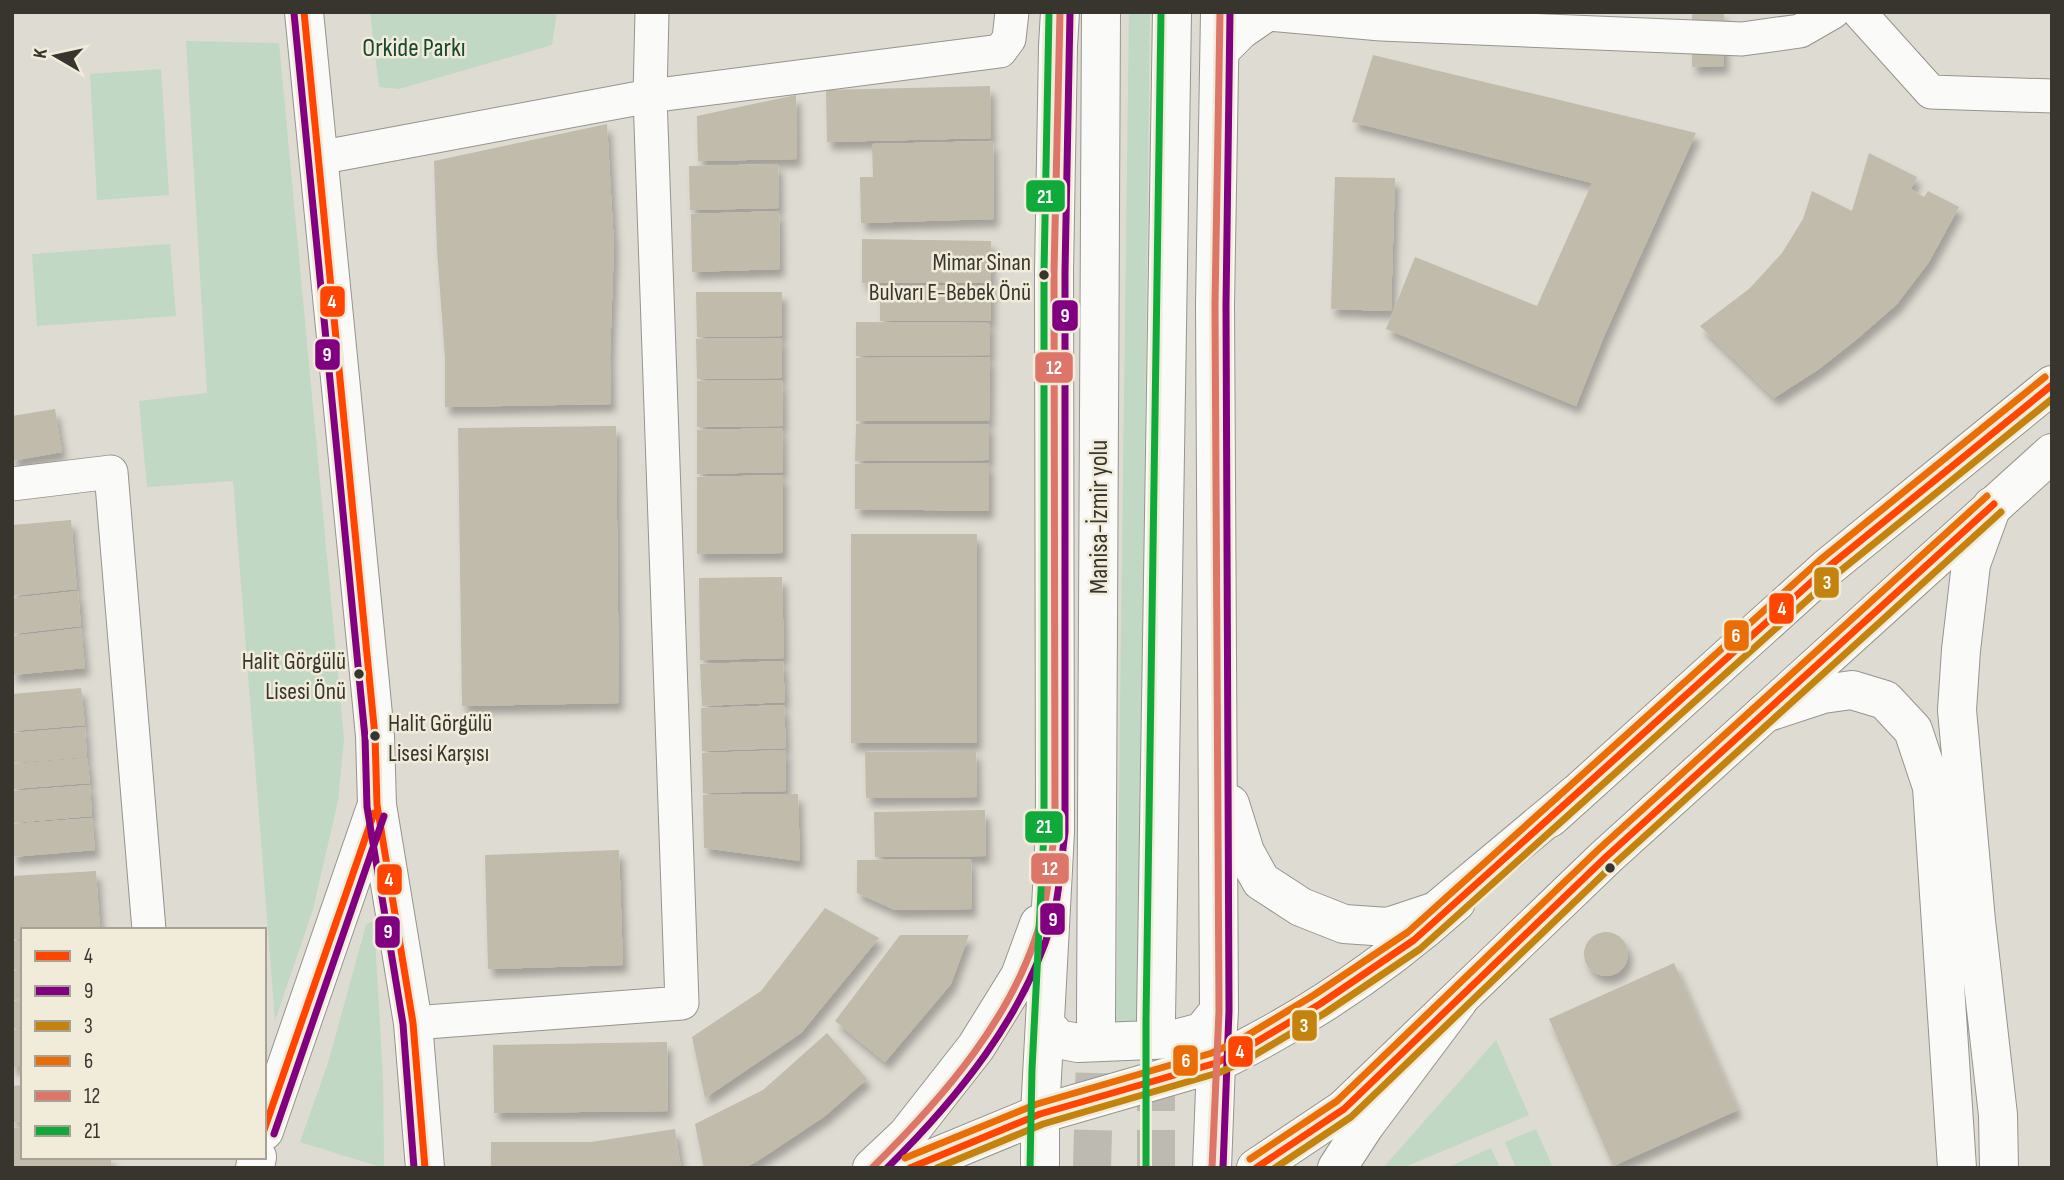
<svg xmlns="http://www.w3.org/2000/svg" width="2064" height="1180" viewBox="0 0 2064 1180" font-family="'Sofia Sans Condensed',sans-serif">
<defs>
<filter id="shadow"><feDropShadow dx="4.5" dy="8" stdDeviation="3.5" flood-color="#0004"/></filter>
</defs>
<rect width="100%" height="100%" fill="#dedbd2"/>
<path fill="#c0d8c4" d="M370,12H557L552,45L399,89L379,87Z
M1129,12H1150L1138,1022H1116Z
M186,41L279,43L344,739L338,801L313,909L275,1021L233,481L147,487L139,401L207,393Z
M161,69L169,195L97,200L90,74Z
M170,244L176,316L37,326L32,254Z
M374,920L383,1078L384,1168L300,1142L328,1063L366,925Z
M1496,1040L1529,1115L1402,1168H1383Z
M1536,1129L1553,1168H1516L1505,1142Z
M1491,1148L1500,1168H1446Z"/>
<path fill="#c0bbab" filter="url(#shadow)" d="M1692,12H1724V66L1692,67Z
M1373,55L1696,133L1605,334L1576,406L1386,329L1415,257L1537,306L1592,183L1352,122Z
M990,86L991,138L827,142L826,90Z
M796,95L797,159L698,161L697,116Z
M607,124L614,246L610,357L611,404L445,407V358L437,250L434,161Z
M993,141L994,219L861,223L860,177H873L872,144Z
M1869,153L1917,177L1911,189L1924,197L1928,191L1959,207L1929,262L1897,304L1857,339L1819,369L1774,398L1700,326L1749,289L1782,253L1803,219L1812,191L1852,211Z
M778,164L779,208L690,210L689,166Z
M1335,177L1395,178L1391,311L1331,309Z
M779,211L780,269L692,272L691,214Z
M862,239L991,241V283H862Z
M991,285V321H880V286Z
M696,292H782V336L697,337Z
M856,322L990,323V355L856,356Z
M782,338V378L697,379L696,339Z
M990,357L989,421H856V358Z
M782,380L783,426L697,427V381Z
M55,409L62,452L12,461V416Z
M856,424H989V460L855,461Z
M616,426L619,703L462,706L458,428Z
M782,428L783,472L697,474V430Z
M989,463V511L855,509V464Z
M783,475V553L697,554V477Z
M71,520L77,589L12,596V525Z
M851,534H977V743H851Z
M782,577L784,658L700,660L699,578Z
M78,591L81,626L12,634V598Z
M81,628L85,668L12,675V636Z
M783,661L785,702L702,706L700,664Z
M81,688L85,725L12,731V694Z
M784,705L786,748L702,751L701,708Z
M85,727L87,757L12,763V733Z
M786,750V791L703,793L702,753Z
M976,751L977,797L866,798L865,752Z
M87,758L90,783L12,789V764Z
M90,785L92,816L12,823V791Z
M798,794L800,861L704,848L703,795Z
M985,810L986,856L875,857L874,812Z
M92,818L95,850L12,857V824Z
M619,850L623,965L488,969L485,855Z
M971,859L972,909L895,910L857,893V860Z
M96,871L100,930H23V938L12,939V876Z
M825,908L879,938L801,1033L705,1098L692,1037L761,991Z
M1584 954a22 22 0 1 1 44 0a22 22 0 1 1-44 0Z
M900,935H969L951,984L885,1062L835,1021Z
M12,941H23V969H12Z
M1674,963L1738,1110L1613,1166L1549,1019Z
M23,970V999L12,1000V971Z
M23,1000V1028H12V1001Z
M23,1029V1067H12V1030Z
M827,1033L867,1079L825,1116L756,1162L743,1168H704L695,1124L763,1090Z
M667,1042L668,1111L494,1113L493,1045Z
M23,1085V1121L12,1122V1086Z
M23,1127V1157H111V1168H12V1128Z
M675,1129L681,1168H491V1142H591Z"/>
<g fill="none" stroke-linecap="round" stroke-linejoin="round">
<path stroke="#bdbab1" stroke-width="38" stroke-dasharray="38 19" stroke-linecap="butt" d="M1092,1168L1096,1021
M1156,1168V1020"/>
<defs>
<path id="street" d="M1859,12L1931,92L2052,96
M1221,53L1242,32L1268,14L1381,24L1742,39L1800,31L1833,12
M318,158L650,96L1000,51L1009,39L1012,12
M12,484L111,472L149,930
M413,1023L682,1003L650,96L652,12"/>
<path id="secondary" d="M304,12L369,673L375,736L377,805L413,1023L425,1168
M1992,506L1971,564L1961,650L1957,710L1976,921L1998,1115L1999,1168
M1765,713L1823,694L1852,690L1885,700L1913,730L1932,787L1957,1168
M264,1131L375,810
M255,1168L257,1157"/>
<path id="primary" d="M1550,818L1827,568L2052,385
M909,1168L1040,1114L1216,1063C1302,1021 1385,966 1456,902
M1040,1168V1114
M1212,1168L1216,1063
M1256,1168L1344,1109L1606,857L2052,453"/>
<path id="highway" d="M1230,804L1245,852L1261,881L1301,907L1344,924L1388,927L1436,911L1575,795
M1156,1020L1172,12
M1096,1021L1101,12
M1045,1024L1058,1039L1078,1043L1175,1039L1202,1032L1219,1011
M1216,1063L1219,1011L1215,305L1220,12
M1040,1114L1055,832L1054,272L1058,46L1060,12
M872,1168L907,1135L976,1047L1020,976L1039,924
M1337,1168L1365,1125L1458,1001"/>
</defs>
<use href="#street" stroke="#96948d" stroke-width="35"/>
<use href="#secondary" stroke="#96948d" stroke-width="40"/>
<use href="#primary" stroke="#96948d" stroke-width="40"/>
<use href="#highway" stroke="#96948d" stroke-width="40"/>
<use href="#street" stroke="#fafaf8" stroke-width="33"/>
<use href="#secondary" stroke="#fafaf8" stroke-width="38"/>
<use href="#primary" stroke="#fafaf8" stroke-width="38"/>
<use href="#highway" stroke="#fafaf8" stroke-width="38"/>
<defs>
<path id="bus-1" d="M304,12L375,736L377,805L413,1023L425,1168
M264,1130L374,813
M910,1168L1040,1114L1216,1063L1243,1050L1320,1004L1414,940L1827,568L2052,385
M1256,1168L1344,1109L1606,857L1994,504"/>
<path id="bus-2" d="M294,13L365,737L367,807L403,1024L414,1168
M274,1134L384,816
M887,1168C957,1099 1024,1017 1052,922C1060,893 1061,861 1065,832V272L1070,13
M1223,1168L1229,1011L1226,305L1230,12"/>
<path id="bus-3" d="M937,1168L1043,1124L1221,1072L1248,1059L1325,1013L1420,949L1834,576L2052,399
M1275,1168L1351,1117L1613,865L2001,512"/>
<path id="bus-4" d="M905,1158L1037,1104L1212,1053L1238,1041L1314,995L1408,932L1820,560L2045,377
M1250,1159L1337,1101L1599,849L1987,496"/>
<path id="bus-5" d="M872,1168C943,1098 1016,1015 1042,917C1049,889 1050,860 1055,832L1054,272L1060,12
M1212,1168L1219,1011L1215,305L1220,12"/>
<path id="bus-6" d="M1030,1168L1032,1069L1044,832V272L1049,12
M1146,1168V1020L1161,12"/>
</defs>
<use href="#bus-1" stroke="#f1ebda" stroke-width="12"/>
<use href="#bus-2" stroke="#f1ebda" stroke-width="12"/>
<use href="#bus-3" stroke="#f1ebda" stroke-width="12"/>
<use href="#bus-4" stroke="#f1ebda" stroke-width="12"/>
<use href="#bus-5" stroke="#f1ebda" stroke-width="12"/>
<use href="#bus-6" stroke="#f1ebda" stroke-width="12"/>
<use href="#bus-1" stroke="#ff4500" stroke-width="7"/>
<use href="#bus-2" stroke="#800080" stroke-width="7"/>
<use href="#bus-3" stroke="#c3830e" stroke-width="7"/>
<use href="#bus-4" stroke="#eb6d05" stroke-width="7"/>
<use href="#bus-5" stroke="#dd7568" stroke-width="7"/>
<use href="#bus-6" stroke="#10aa3a" stroke-width="7"/>
</g>
<g fill="#37352e" stroke="#f1ebda" stroke-width="2.5">
<circle cx="1044" cy="275" r="6"/>
<circle cx="359" cy="674" r="6"/>
<circle cx="375" cy="736" r="6"/>
<circle cx="1610" cy="868" r="6"/>
</g>
<g text-anchor="middle" stroke-width="5" stroke-linejoin="round" paint-order="stroke">
<g font-size="24" fill="#37352e" stroke="#f1ebda" text-anchor="end">
<text x="1031" y="270">Mimar Sinan<tspan x="1031" dy="30">Bulvarı E-Bebek Önü</tspan></text>
<text x="346" y="669">Halit Görgülü<tspan x="346" dy="30">Lisesi Önü</tspan></text>
<text x="388" y="731" text-anchor="start">Halit Görgülü<tspan x="388" dy="30">Lisesi Karşısı</tspan></text>
</g>
<g font-size="26" fill="#18482f" stroke="#f1ebda">
<text x="414" y="56">Orkide Parkı</text>
</g>
<g font-size="26" fill="#37352e" stroke="#f1ebda">
<text transform="translate(1098 517) rotate(-90)" y="9">Manisa-İzmir yolu</text>
</g>
</g>
<g stroke="#f1ebda" stroke-width="2.5">
<rect x="1025" y="179" width="41" height="34" rx="7" fill="#10aa3a"/>
<rect x="319" y="285" width="27" height="33" rx="7" fill="#ff4500"/>
<rect x="1051" y="299" width="28" height="33" rx="7" fill="#800080"/>
<rect x="314" y="338" width="27" height="33" rx="7" fill="#800080"/>
<rect x="1034" y="351" width="40" height="33" rx="7" fill="#dd7568"/>
<rect x="1813" y="566" width="27" height="33" rx="7" fill="#c3830e"/>
<rect x="1768" y="592" width="27" height="33" rx="7" fill="#ff4500"/>
<rect x="1723" y="619" width="27" height="33" rx="7" fill="#eb6d05"/>
<rect x="1024" y="810" width="40" height="34" rx="7" fill="#10aa3a"/>
<rect x="1030" y="852" width="40" height="33" rx="7" fill="#dd7568"/>
<rect x="376" y="863" width="27" height="33" rx="7" fill="#ff4500"/>
<rect x="1039" y="902" width="27" height="34" rx="7" fill="#800080"/>
<rect x="374" y="915" width="27" height="34" rx="7" fill="#800080"/>
<rect x="1291" y="1009" width="27" height="33" rx="7" fill="#c3830e"/>
<rect x="1227" y="1035" width="27" height="33" rx="7" fill="#ff4500"/>
<rect x="1172" y="1044" width="27" height="33" rx="7" fill="#eb6d05"/>
</g>
<g font-size="19" text-anchor="middle" font-weight="bold" fill="#fff">
<text x="1045" y="203">21</text>
<text x="332" y="308">4</text>
<text x="1065" y="322">9</text>
<text x="327" y="361">9</text>
<text x="1054" y="374">12</text>
<text x="1827" y="589">3</text>
<text x="1782" y="615">4</text>
<text x="1736" y="642">6</text>
<text x="1044" y="833">21</text>
<text x="1050" y="875">12</text>
<text x="389" y="886">4</text>
<text x="1053" y="926">9</text>
<text x="388" y="938">9</text>
<text x="1304" y="1032">3</text>
<text x="1240" y="1058">4</text>
<text x="1186" y="1067">6</text>
</g>
<rect width="2064" height="1180" fill="none" stroke="#37352e" stroke-width="28"/>
<rect x="21" y="928" width="245" height="231" fill="#f1ebda" stroke="#a7a295" stroke-width="2"/>
<rect x="35" y="951" width="35" height="10" fill="#ff4500" stroke="#a7a295" stroke-width="2"/>
<text x="84" y="963" font-size="21" fill="#37352e">4</text>
<rect x="35" y="986" width="35" height="10" fill="#800080" stroke="#a7a295" stroke-width="2"/>
<text x="84" y="998" font-size="21" fill="#37352e">9</text>
<rect x="35" y="1021" width="35" height="10" fill="#c3830e" stroke="#a7a295" stroke-width="2"/>
<text x="84" y="1033" font-size="21" fill="#37352e">3</text>
<rect x="35" y="1056" width="35" height="10" fill="#eb6d05" stroke="#a7a295" stroke-width="2"/>
<text x="84" y="1068" font-size="21" fill="#37352e">6</text>
<rect x="35" y="1091" width="35" height="10" fill="#dd7568" stroke="#a7a295" stroke-width="2"/>
<text x="84" y="1103" font-size="21" fill="#37352e">12</text>
<rect x="35" y="1126" width="35" height="10" fill="#10aa3a" stroke="#a7a295" stroke-width="2"/>
<text x="84" y="1138" font-size="21" fill="#37352e">21</text>
<g transform="translate(56 56) rotate(279)" stroke="#f1ebda" stroke-width="5" paint-order="stroke">
<path d="M0-5L12 26L0 18L-12 26Z" fill="#37352e"/>
<text y="-10" font-size="19" font-weight="bold" text-anchor="middle" fill="#37352e">K</text>
</g>
</svg>
